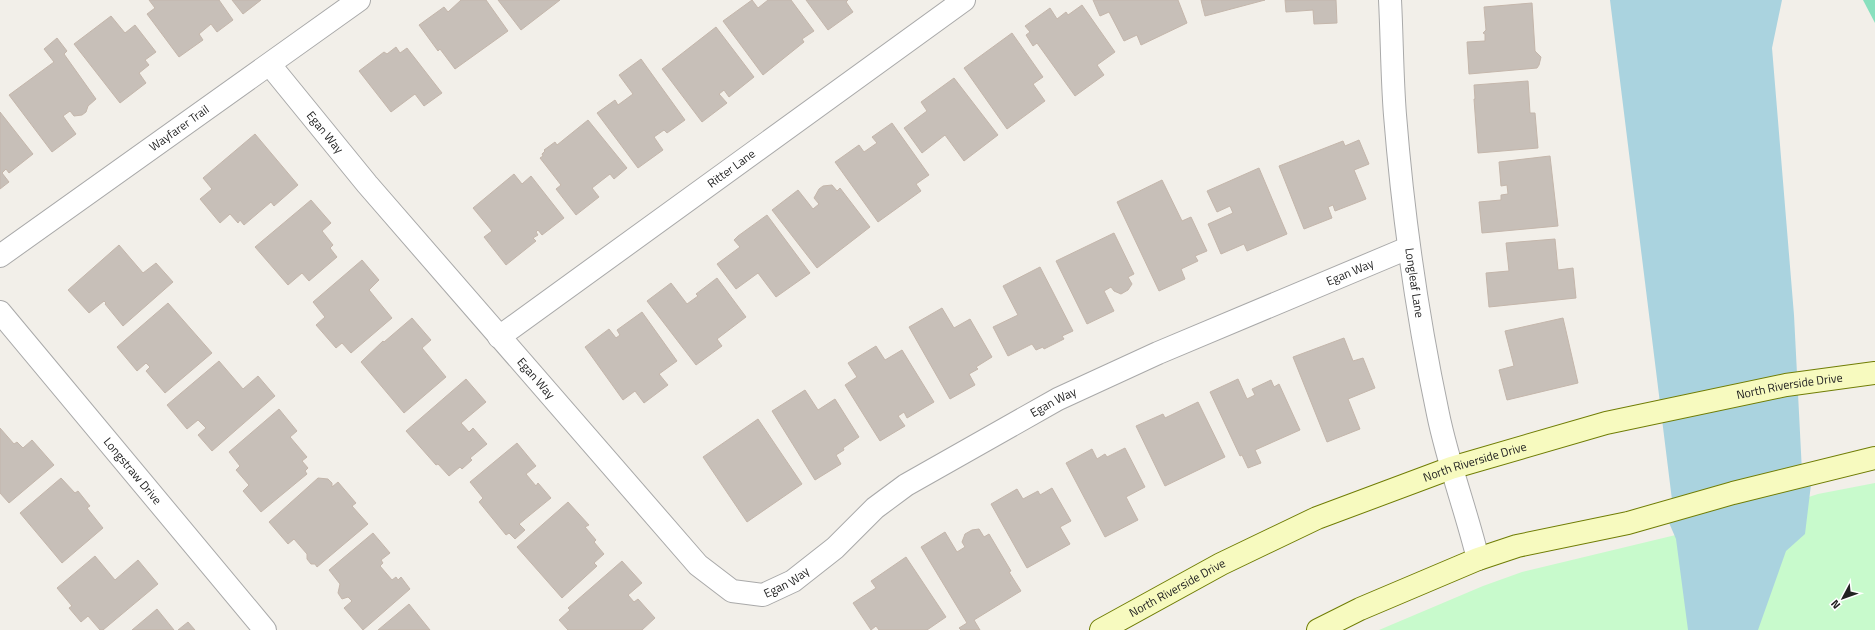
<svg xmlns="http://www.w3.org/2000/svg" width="1875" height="630" viewBox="0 0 1875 630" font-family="'Titillium Web',sans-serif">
<rect width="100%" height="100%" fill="#f2efe9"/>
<path fill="#c8facc" d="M1875,483V630H1379L1483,586L1522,572L1738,520L1818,494Z"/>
<path fill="#88e0be" d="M1863,0H1875V23Z"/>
<path fill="#aad3df" d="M1610,0H1782L1772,48L1794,315L1802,472L1813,468L1805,534L1786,551L1758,630H1688L1676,539L1664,511L1673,508Z"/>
<path fill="#c7bfb8" stroke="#c4b6ab" d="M149,0H219L233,20L217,32L211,24L199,34L203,40L179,57L147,14L155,8Z
M232,0H261L243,14Z
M461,0H486L508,31L455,69L440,49L438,51L419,25L444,7L448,12Z
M498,0H560L521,30Z
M752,0L758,8L768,0H791L814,31L802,39L804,42L763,75L723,21Z
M806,0H848L846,2L853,12L828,30Z
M1093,0H1178L1187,23L1141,45L1137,35L1124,41L1109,12L1100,16Z
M1201,0H1265L1205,16Z
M1285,0H1336L1337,23L1314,24L1313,10L1286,12Z
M1532,3L1535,51L1541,57L1539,65L1537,68L1469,74L1467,42L1485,41V34L1483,33L1486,30L1484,7Z
M1082,5L1115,52L1097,65L1104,75L1075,96L1037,43L1033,46L1026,35L1030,32L1025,26L1050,8L1057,19L1066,12L1068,15Z
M111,16L125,33L135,25L156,52L145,60L149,65L139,73L146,83L120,103L74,44Z
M716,27L754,77L729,97L724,90L719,94L727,103L702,122L662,69Z
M1012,33L1043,77L1033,84L1045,101L1007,129L964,68Z
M57,38L67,51L64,54L96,99L88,106L86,112L82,115L74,116L70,111L63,116L76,134L52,152L9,95L54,62L44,49Z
M396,47L400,53L407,48L442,93L424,106L415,94L391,112L359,71L384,52L387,54Z
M641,59L685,120L667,133L664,130L654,137L663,150L638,168L597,113L615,100L618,105L633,94L619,75Z
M954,78L998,135L964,161L945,135L922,153L904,128L927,111L921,102Z
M1528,81L1530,113H1535L1538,148L1478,153L1474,99H1475L1474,85Z
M0,112L33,154L9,173L6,169L2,173L9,182L0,189Z
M588,120L627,168L614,179L610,174L592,188L599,197L576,215L556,189L561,185L540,158L543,156L542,154L545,151L544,150L555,142L557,145Z
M892,123L929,175L916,184L921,191L878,222L835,162L859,145L864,152L877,143L872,137Z
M255,134L298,185L274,206L271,202L244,225L240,220L238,223L230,214L220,223L200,199L212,189L203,178Z
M1359,140L1369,164L1354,170L1366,199L1335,211L1333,205L1328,207L1332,218L1304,229L1279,166L1343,141L1345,146Z
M1550,156L1558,226L1482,233L1479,202L1501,200V195L1508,194L1507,185L1501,186L1499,162Z
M1259,168L1287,234L1247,251L1244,244L1221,254L1208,224L1233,213L1230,206L1217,212L1207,191Z
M514,174L522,184L531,176L564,218L542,235L538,230L536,232L538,235L533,238L536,241L506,265L484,237L492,231L473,208Z
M1162,180L1182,221L1191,217L1207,251L1195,256L1198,261L1181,269L1185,279L1159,291L1117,202Z
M832,185L837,191L840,188L870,227L817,268L772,210L798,190L813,209L819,204L814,198L819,189L823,186Z
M311,200L331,223L322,231L333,245L330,248L337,257L309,281L302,273L288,285L255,247Z
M767,215L810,273L776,297L758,273L736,289L717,264L740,247L734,240L738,236Z
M1114,233L1134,274L1128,277L1132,284L1128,290L1121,294L1114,291L1111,287L1104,291L1114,311L1087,324L1056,261Z
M1555,239L1558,270L1573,268L1576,298L1489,307L1486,273L1509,271L1506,243Z
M119,245L143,273L156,263L173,282L123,326L105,304L106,303L104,301L89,313L68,290Z
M362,260L379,280L369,290L392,318L351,353L342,343L336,348L316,325L325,317L313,302Z
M1040,267L1073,331L1062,336L1064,339L1044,349L1043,347L1036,350L1032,344L1008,356L993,327L1018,315L1003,286Z
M717,278L746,317L717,339L722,346L696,365L647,301L671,283L687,304L698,296L696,294Z
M168,303L212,353L165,393L146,371L150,367L146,363L137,371L117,347Z
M942,308L954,328L970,319L992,357L976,367L978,369L969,374L975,385L950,399L909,327Z
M642,312L677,361L659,374L668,385L644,403L635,391L623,400L585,347L609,329L616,338L620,335L617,330Z
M412,318L431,340L422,348L446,377L404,413L361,362L383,341L384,342Z
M1563,318L1578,383L1507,400L1499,370L1514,366L1505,331Z
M1344,338L1353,361L1363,358L1375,388L1348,399L1360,429L1327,442L1293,357Z
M876,346L885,360L902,350L934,402L907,418L904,412L898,416L905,426L880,441L845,385L857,377L848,363Z
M219,361L243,389L258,376L275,396L212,451L198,435L206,428L198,420L187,429L167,405Z
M466,379L486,402L461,423L469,432L473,428L487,444L470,458L472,460L462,469L460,467L449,476L438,464L436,465L406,431Z
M1238,379L1247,399L1255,395L1252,389L1271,380L1274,387L1279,384L1300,430L1255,450L1261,463L1248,468L1242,455L1240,456L1210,392Z
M805,390L818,410L835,399L859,437L843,448L844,450L836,455L841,464L815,480L772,411Z
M1198,402L1225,457L1165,486L1136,426L1163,414L1165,418Z
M279,409L297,431L290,437L307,457L302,461L308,468L305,471L307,474L261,512L243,491L249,485L236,470L240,466L229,452Z
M758,419L802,484L747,522L703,457Z
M0,428L14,444L17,442L23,448L32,440L54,465L9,503L0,493Z
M517,443L536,466L526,474L536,486L538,483L551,498L519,524L525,530L515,539L509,533L506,535L479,502L483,498L470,482Z
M1125,448L1145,487L1126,497L1138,520L1105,537L1066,463L1092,449L1097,459L1105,454L1107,457Z
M61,478L75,493L78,491L90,506L87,508L103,528L62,563L20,513Z
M318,478L328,479L332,483V487L338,482L356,503L352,506L368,524L317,567L315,564H311L307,559V554L294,539L288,544L269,522Z
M1052,488L1071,521L1060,527L1070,544L1027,568L991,504L1017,489L1023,499L1038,491L1040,495Z
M568,502L589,525L585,527L596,540L594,542L604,554L594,563L597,566L562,598L517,547Z
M979,529L984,537L989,534L1011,571L1009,572L1021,591L974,620L980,630H961L959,628L967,623L921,547L945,532L957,552L965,547L962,542L965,534L972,530Z
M373,533L390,553L381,560L383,563L380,566L392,580L396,577L398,580L401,577L410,589L363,630L344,608L352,601L348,597L342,599L338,593L340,584L329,570Z
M95,556L115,580L138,560L158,584L103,630H100L88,616L81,622L69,608L72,606L57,588Z
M906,557L946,617L927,630H879L876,626L871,630L853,603L876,588L871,581Z
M622,561L642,583L628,595L634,602L638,599L655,618L642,630H568L559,620L570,610L568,608Z
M409,604L430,630H378Z
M157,609L174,630H132Z
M188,622L195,630H178Z"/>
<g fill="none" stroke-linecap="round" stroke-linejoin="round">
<defs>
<g id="minor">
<path id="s1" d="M1390,0C1392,38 1392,77 1395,115C1403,215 1417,315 1438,414C1448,463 1466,510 1478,559"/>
<path id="s2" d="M270,65L367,184L698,565L732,591L763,595L793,581L835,548L875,508L906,485L1058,399L1158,353L1408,248"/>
<path id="s3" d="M0,256L359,0"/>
<path id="s4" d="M499,337L964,0"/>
</g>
<g id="tertiary">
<path id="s5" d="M0,312L265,630"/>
</g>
<g id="secondary">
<path id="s6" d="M1101,630L1221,564L1317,518L1451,468L1606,423L1786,385L1875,373"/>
<path d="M1318,630L1360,609L1478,559L1517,546L1628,523L1733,493L1875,458"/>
</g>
</defs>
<use href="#minor" stroke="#a9a9a9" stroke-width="24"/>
<use href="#tertiary" stroke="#a9a9a9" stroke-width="24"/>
<use href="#secondary" stroke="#707d05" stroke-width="24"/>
<use href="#minor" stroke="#fff" stroke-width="22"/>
<use href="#tertiary" stroke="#fff" stroke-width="22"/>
<use href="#secondary" stroke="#f7fabf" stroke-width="22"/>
</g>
<g text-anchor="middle" stroke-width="3.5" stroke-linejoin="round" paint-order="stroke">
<g font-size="12" fill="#222" stroke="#fff">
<text dy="4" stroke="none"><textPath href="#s3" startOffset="220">Wayfarer Trail</textPath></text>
<text dy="4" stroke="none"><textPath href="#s2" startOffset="87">Egan Way</textPath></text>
<text dy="4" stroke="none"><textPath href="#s4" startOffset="287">Ritter Lane</textPath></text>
<text dy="4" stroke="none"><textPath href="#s2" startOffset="1407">Egan Way</textPath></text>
<text dy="4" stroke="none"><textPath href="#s1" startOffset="284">Longleaf Lane</textPath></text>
<text dy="4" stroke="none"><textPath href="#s2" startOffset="411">Egan Way</textPath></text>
<text dy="4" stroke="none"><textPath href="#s6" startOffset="735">North Riverside Drive</textPath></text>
<text dy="4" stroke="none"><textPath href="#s2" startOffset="1083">Egan Way</textPath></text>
<text dy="4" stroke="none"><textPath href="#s6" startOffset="411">North Riverside Drive</textPath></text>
<text dy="4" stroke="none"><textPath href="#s5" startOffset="207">Longstraw Drive</textPath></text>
<text dy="4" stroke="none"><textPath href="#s2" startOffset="759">Egan Way</textPath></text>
<text dy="4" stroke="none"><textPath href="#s6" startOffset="87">North Riverside Drive</textPath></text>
</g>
</g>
<g transform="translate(1843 598) rotate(229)" stroke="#ffffff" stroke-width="3" paint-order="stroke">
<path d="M0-3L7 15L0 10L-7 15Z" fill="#222222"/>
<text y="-6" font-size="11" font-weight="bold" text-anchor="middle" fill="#222222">N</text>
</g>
</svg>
